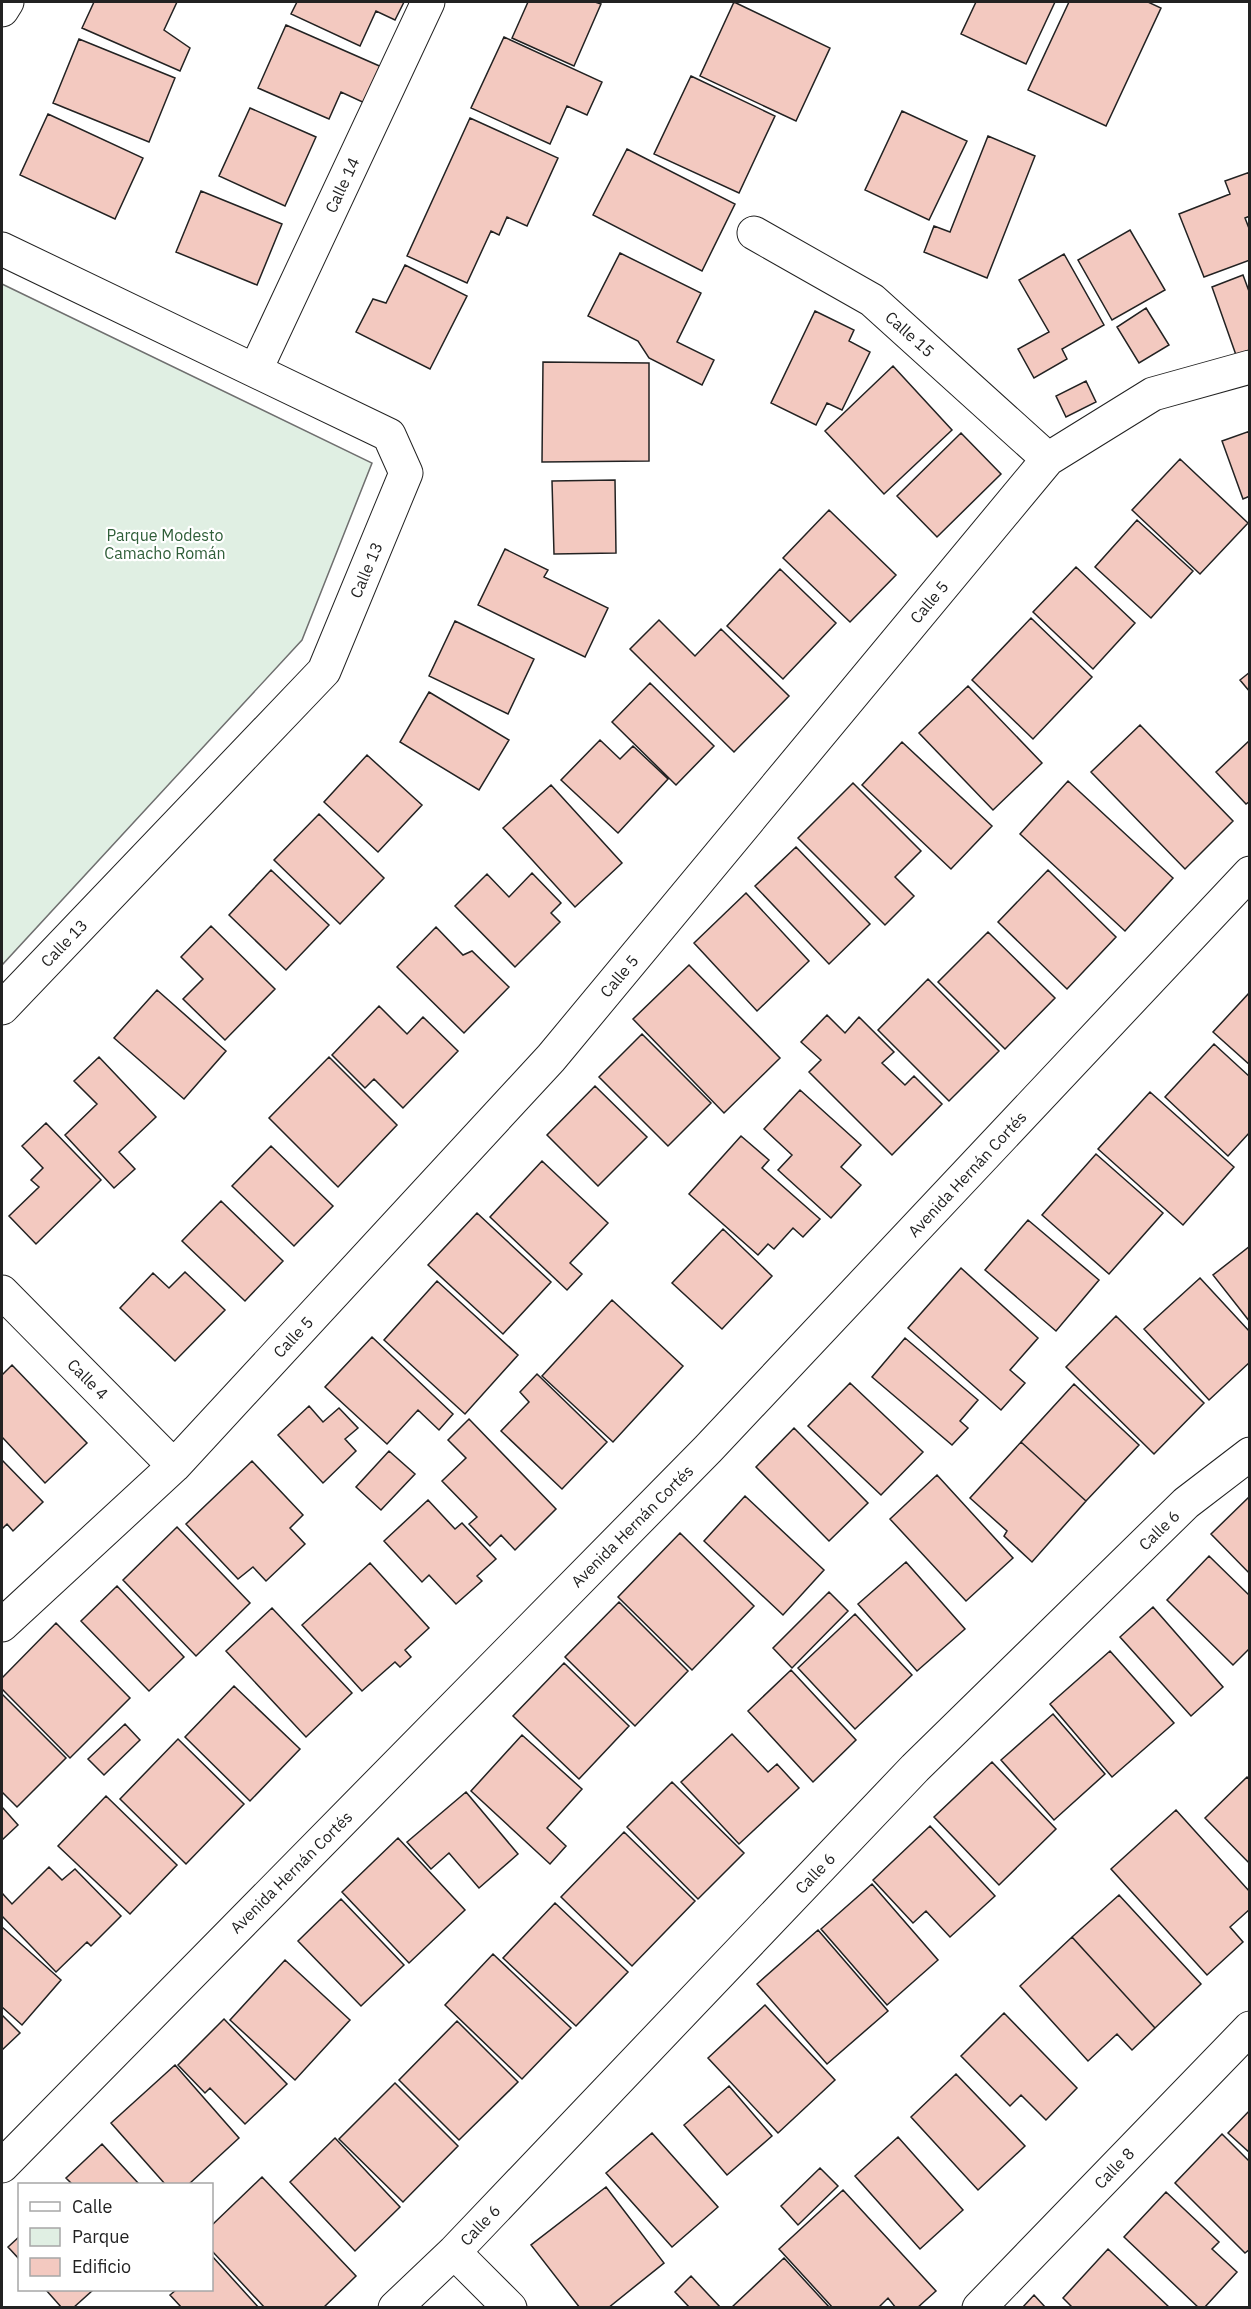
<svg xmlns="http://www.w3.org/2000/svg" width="1251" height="2309" viewBox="0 0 1251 2309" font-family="'IBM Plex Sans',sans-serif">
<rect width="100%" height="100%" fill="#fff"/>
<path fill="#e0efe3" stroke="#6f6f6f" stroke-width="1.5" d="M2,284L372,463L302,640L2,965Z"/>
<path fill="#f3c9c0" stroke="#222" stroke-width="1.5" d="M94,2H177L164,30L190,48L180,71L82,28Z
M297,2H404L395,20L376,11L360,46L291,14Z
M528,2H595L601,4L574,66L512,38Z
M734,2L830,48L796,121L700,76Z
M976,2H1055L1026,64L961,34Z
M1069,2H1148L1161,8L1106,126L1028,90Z
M286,25L384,68L369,105L341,92L329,119L258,88Z
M504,37L602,82L587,115L567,106L550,144L471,108Z
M79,39L175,78L149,142L53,103Z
M691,76L775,116L739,193L654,154Z
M250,108L316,137L285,206L219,176Z
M902,111L967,141L929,220L865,190Z
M48,114L143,158L115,219L20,175Z
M470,118L558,158L527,226L507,217L499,235L491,231L467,283L407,256Z
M988,136L1035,156L987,278L924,252L934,226L950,232Z
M627,149L735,204L702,271L593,215Z
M1250,172V216L1245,218L1250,231V260L1204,277L1179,214L1230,194L1225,181Z
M201,191L282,224L257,285L176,252Z
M1130,230L1165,290L1112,320L1078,260Z
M620,253L701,293L677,342L714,360L702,385L649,358L638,341L588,316Z
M1064,254L1104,325L1062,349L1067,359L1034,378L1018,349L1049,332L1019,280Z
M405,265L467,296L430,369L356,332L373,299L386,303Z
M1243,275L1250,294V350L1236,355L1212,287Z
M1146,308L1169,345L1139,363L1117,327Z
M815,311L854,330L849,341L870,352L842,410L827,403L816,425L771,403Z
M543,362L649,363V461L542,462Z
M893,366L952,430L884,494L825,431Z
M1086,381L1096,402L1066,417L1056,396Z
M1250,431V496L1243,499L1222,441Z
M961,433L1001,474L937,537L897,496Z
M1180,459L1248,523L1200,574L1132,510Z
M615,480L616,553L554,554L552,481Z
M829,510L896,575L850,622L783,558Z
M1137,520L1193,571L1151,618L1095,567Z
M505,549L548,570L544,577L608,608L585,657L478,605Z
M1076,567L1135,623L1093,669L1033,612Z
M780,569L836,623L783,679L727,626Z
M1031,618L1092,677L1033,739L972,680Z
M659,620L695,656L721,629L789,696L734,752L630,649Z
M455,621L534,659L508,714L429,676Z
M1250,672V692L1240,680Z
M650,683L714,746L676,785L612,722Z
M968,686L1042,763L993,810L919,733Z
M429,692L509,740L479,790L400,742Z
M1140,725L1233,821L1185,869L1091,772Z
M600,740L620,759L633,746L668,779L618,833L561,780Z
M1250,740V801L1246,804L1216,772Z
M902,742L992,826L951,869L862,785Z
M367,755L422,805L378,852L324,802Z
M1068,781L1173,878L1125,931L1020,834Z
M853,783L921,851L895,877L914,896L885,925L798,838Z
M551,785L622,863L575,907L503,828Z
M319,814L384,878L340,924L274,860Z
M796,847L870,924L829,964L755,886Z
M271,870L329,925L286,970L229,915Z
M1048,870L1116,937L1067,989L998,922Z
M532,873L561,903L551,913L560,922L515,967L455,906L487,874L509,897Z
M746,893L809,961L757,1011L694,943Z
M211,926L275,989L225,1040L183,999L203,979L181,957Z
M436,927L463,955L472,951L509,987L464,1033L397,967Z
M988,932L1055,998L1005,1049L938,982Z
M689,965L780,1058L724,1113L633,1019Z
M928,979L999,1051L949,1101L878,1030Z
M157,990L226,1051L184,1099L114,1038Z
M1250,992V1065L1213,1032Z
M379,1006L407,1034L423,1017L458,1051L403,1108L374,1079L365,1088L332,1055Z
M827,1015L845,1033L859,1017L894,1052L882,1063L905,1085L914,1076L942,1104L892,1155L809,1072L821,1060L801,1042Z
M642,1034L711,1103L668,1146L599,1077Z
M1214,1044L1250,1077V1132L1228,1156L1165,1097Z
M99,1057L156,1117L119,1152L135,1169L114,1188L65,1135L97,1104L74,1081Z
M329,1057L397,1125L338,1187L269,1118Z
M595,1086L647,1137L598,1186L547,1135Z
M800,1090L861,1145L841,1167L861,1185L831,1218L778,1170L792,1155L764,1129Z
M1150,1092L1234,1167L1183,1225L1098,1149Z
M46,1123L101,1180L36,1244L9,1216L39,1187L31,1180L43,1168L22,1146Z
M741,1136L769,1160L762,1168L820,1219L803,1237L793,1228L774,1249L768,1244L758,1255L689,1194Z
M271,1146L333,1206L294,1246L232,1186Z
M1096,1154L1163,1213L1109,1274L1042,1215Z
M542,1161L608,1223L570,1263L582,1274L567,1290L490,1217Z
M221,1201L283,1261L245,1301L182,1241Z
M477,1213L551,1282L503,1334L428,1265Z
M1028,1220L1099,1280L1056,1331L985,1270Z
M723,1229L772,1276L722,1329L672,1283Z
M1250,1246V1322L1213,1275Z
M961,1268L1038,1338L1010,1370L1025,1383L1001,1410L908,1328Z
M185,1272L225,1310L175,1361L120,1308L153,1273L169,1288Z
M1200,1278L1250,1332V1362L1209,1400L1144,1329Z
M437,1281L518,1355L465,1414L384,1340Z
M612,1300L683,1366L613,1442L542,1376Z
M1116,1316L1204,1403L1154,1454L1066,1367Z
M372,1337L453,1414L439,1430L418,1410L387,1444L325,1387Z
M905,1338L978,1400L960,1421L968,1428L952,1445L872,1377Z
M12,1365L87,1443L45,1483L2,1437V1375Z
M537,1374L607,1442L562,1489L501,1431L529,1402L520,1392Z
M850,1383L923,1452L881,1495L808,1426Z
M1074,1384L1139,1445L1086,1501L1021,1442Z
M309,1406L323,1422L339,1408L358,1428L345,1439L356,1451L323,1483L278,1435Z
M469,1419L556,1509L515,1550L501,1535L490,1546L469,1524L477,1517L442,1481L466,1458L448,1440Z
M794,1428L868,1503L829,1541L756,1467Z
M1021,1442L1086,1501L1032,1562L1004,1536L1007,1531L970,1498Z
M389,1451L415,1474L381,1510L356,1487Z
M2,1460L43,1502L13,1531L7,1524L2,1529Z
M252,1461L303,1515L290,1528L305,1544L266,1581L253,1567L238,1579L186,1524Z
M937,1475L1013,1558L966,1601L890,1519Z
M745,1496L824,1570L783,1615L704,1541Z
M1250,1496V1574L1211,1534Z
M428,1500L455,1529L462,1523L496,1559L477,1576L482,1581L456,1604L429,1575L422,1582L384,1541Z
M177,1527L250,1603L196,1656L123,1580Z
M680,1533L754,1606L692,1670L618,1597Z
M1209,1556L1250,1596V1648L1233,1665L1167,1600Z
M906,1562L965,1629L917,1671L858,1604Z
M370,1563L429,1628L405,1650L411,1657L400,1667L395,1662L362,1691L302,1625Z
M117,1586L184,1657L149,1691L81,1621Z
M829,1592L848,1611L792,1668L773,1648Z
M619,1602L688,1671L635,1726L565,1657Z
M1153,1607L1223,1687L1191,1716L1120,1637Z
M272,1608L352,1693L306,1737L226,1651Z
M855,1614L912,1675L855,1729L798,1668Z
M56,1623L130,1698L70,1758L2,1689V1678Z
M1110,1651L1174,1723L1112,1777L1050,1704Z
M564,1663L629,1726L579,1779L513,1716Z
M791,1670L856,1740L813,1782L748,1711Z
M234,1686L300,1749L250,1801L185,1737Z
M2,1694L66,1758L17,1807L2,1792Z
M1053,1714L1105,1774L1054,1820L1001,1760Z
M125,1724L140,1740L104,1775L88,1759Z
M732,1734L768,1772L777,1764L799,1788L739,1844L681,1782Z
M522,1735L582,1789L547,1828L566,1846L550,1864L471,1791Z
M178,1739L244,1804L186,1864L120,1799Z
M992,1762L1056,1829L999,1885L934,1817Z
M1247,1777L1250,1780V1864L1205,1818Z
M672,1782L744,1853L698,1899L627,1827Z
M466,1792L518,1854L479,1888L449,1853L431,1869L407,1842Z
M106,1796L177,1865L130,1914L58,1846Z
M2,1807L18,1825L2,1840Z
M1176,1810L1250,1892V1909L1230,1927L1243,1942L1207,1975L1111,1869Z
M930,1826L995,1896L950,1937L926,1911L913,1923L873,1880Z
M624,1832L695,1901L632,1966L561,1897Z
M398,1838L465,1910L409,1963L342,1892Z
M49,1867L62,1880L75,1869L121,1916L91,1946L87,1942L56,1972L2,1916V1893L12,1904Z
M872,1884L938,1960L887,2005L821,1929Z
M1119,1895L1201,1984L1155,2028L1072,1937Z
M341,1899L404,1965L361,2006L298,1941Z
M555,1903L628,1972L576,2026L503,1958Z
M2,1927L61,1980L22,2025L2,2007Z
M818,1930L888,2011L827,2064L757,1984Z
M1072,1937L1155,2028L1132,2050L1117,2034L1088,2061L1020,1986Z
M493,1954L571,2028L522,2079L445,2005Z
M285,1960L350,2020L295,2080L230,2020Z
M765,2005L835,2080L778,2133L708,2058Z
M1004,2013L1077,2088L1046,2120L1021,2095L1010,2106L961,2056Z
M2,2015L20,2033L2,2050Z
M224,2019L287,2084L245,2124L210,2088L205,2093L178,2065Z
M457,2021L518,2082L459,2140L399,2080Z
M175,2065L239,2138L189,2184H165L111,2123Z
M956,2074L1025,2146L978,2190L911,2117Z
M395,2083L458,2146L403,2202L339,2139Z
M729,2086L772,2136L727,2175L684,2125Z
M1250,2110V2153L1228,2133Z
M652,2133L718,2207L672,2247L606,2173Z
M1222,2134L1250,2162V2249L1245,2253L1175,2183Z
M898,2137L963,2210L920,2249L855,2176Z
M335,2138L400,2207L355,2251L290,2182Z
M102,2144L139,2184H72L66,2178Z
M820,2168L838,2186L798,2225L781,2206Z
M262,2177L356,2276L323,2308H265L212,2251V2225Z
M606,2187L664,2263L608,2308H580L531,2245Z
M843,2190L936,2291L917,2308H896L888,2298L878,2308H833L779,2249Z
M1166,2192L1219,2242L1212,2249L1237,2272L1204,2308H1199L1124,2237Z
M20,2236V2260L8,2247Z
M1108,2249L1170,2308H1073L1063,2298Z
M212,2256L259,2308H182L170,2295L176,2290H212Z
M784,2258L830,2308H731Z
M691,2276L721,2308H690L675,2292Z
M46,2290H93L73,2308H62Z
M1034,2295L1046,2308H1022Z"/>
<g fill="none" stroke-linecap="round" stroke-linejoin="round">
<defs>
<path id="minor" d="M2,10L7,2
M754,233L872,300L1048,459
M2,249L389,435L406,473L324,671L2,1008
M256,369L428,2
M2,1292L174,1466
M2,1625L174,1466L551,1058L1048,459L1153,394L1250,367
M2,2166L708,1449L1250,873
M454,2252L510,2308
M395,2308L454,2252L915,1768L1186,1503L1250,1454
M979,2308L1250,2028"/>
</defs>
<use href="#minor" stroke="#222" stroke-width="35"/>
<use href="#minor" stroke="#fff" stroke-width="33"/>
</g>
<g text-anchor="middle" stroke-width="4.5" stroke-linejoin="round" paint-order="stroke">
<g font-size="16" fill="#222" stroke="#fff">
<text transform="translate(342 185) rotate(-65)" y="6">Calle 14</text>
<text transform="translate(910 334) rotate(42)" y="6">Calle 15</text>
<text transform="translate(366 570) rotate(-67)" y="6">Calle 13</text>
<text transform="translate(929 602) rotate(-50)" y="6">Calle 5</text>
<text transform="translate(64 943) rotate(-46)" y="6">Calle 13</text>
<text transform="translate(619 976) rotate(-50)" y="6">Calle 5</text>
<text transform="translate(967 1174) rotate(-47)" y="6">Avenida Hernán Cortés</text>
<text transform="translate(293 1337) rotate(-47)" y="6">Calle 5</text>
<text transform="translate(88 1379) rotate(45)" y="6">Calle 4</text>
<text transform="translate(632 1526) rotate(-45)" y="6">Avenida Hernán Cortés</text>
<text transform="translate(1159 1530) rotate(-44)" y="6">Calle 6</text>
<text transform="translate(291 1872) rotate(-45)" y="6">Avenida Hernán Cortés</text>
<text transform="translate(815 1873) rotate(-46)" y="6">Calle 6</text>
<text transform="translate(1114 2168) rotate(-46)" y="6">Calle 8</text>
<text transform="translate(480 2225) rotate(-46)" y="6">Calle 6</text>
</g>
<g font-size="16" fill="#2f5e38" stroke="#fff">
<text x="165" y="541">Parque Modesto<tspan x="165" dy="18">Camacho Román</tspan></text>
</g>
</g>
<rect width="1251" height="2309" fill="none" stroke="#222222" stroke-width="6"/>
<rect x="18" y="2183" width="195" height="108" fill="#ffffff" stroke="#a7a7a7" stroke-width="1.5"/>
<rect x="30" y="2202" width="30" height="9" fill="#ffffff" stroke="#a7a7a7" stroke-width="1.5"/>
<text x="72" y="2213" font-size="18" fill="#222222">Calle</text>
<rect x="30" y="2228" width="30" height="18" fill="#e0efe3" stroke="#a7a7a7" stroke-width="1.5"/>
<text x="72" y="2243" font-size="18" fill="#222222">Parque</text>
<rect x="30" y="2258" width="30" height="18" fill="#f3c9c0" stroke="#a7a7a7" stroke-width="1.5"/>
<text x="72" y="2273" font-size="18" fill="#222222">Edificio</text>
</svg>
